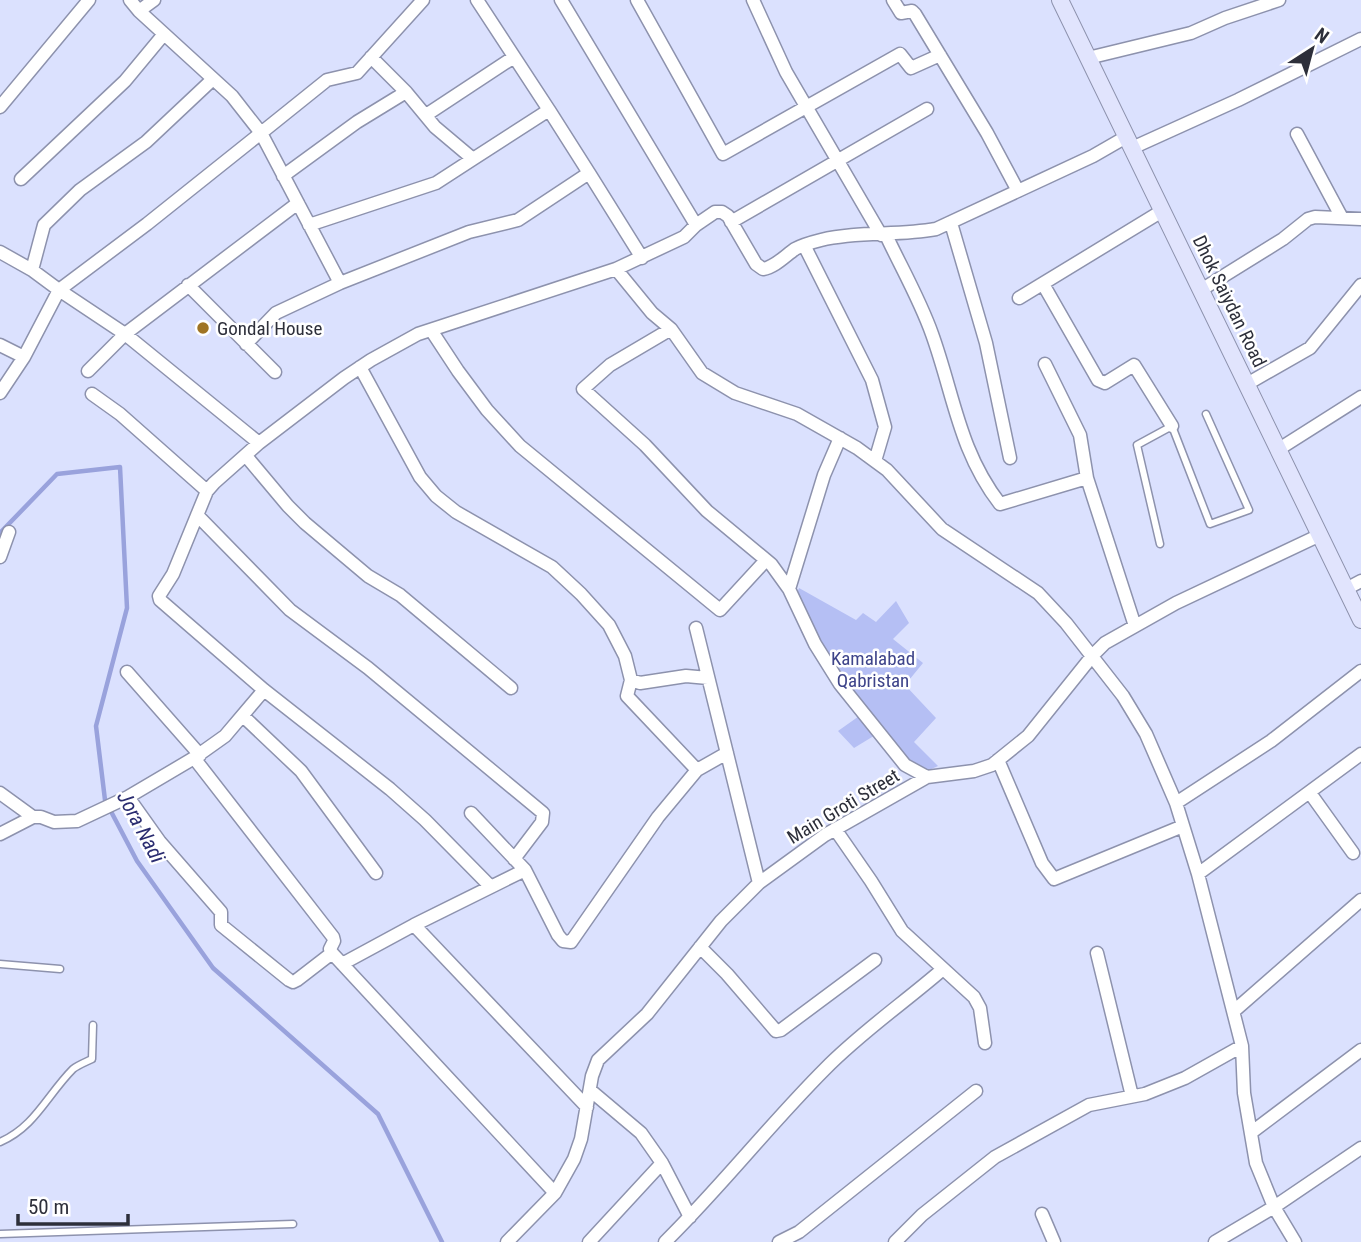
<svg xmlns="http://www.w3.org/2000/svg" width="1361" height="1242" viewBox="0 0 1361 1242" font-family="'Roboto Condensed',sans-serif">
<rect width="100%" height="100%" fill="#dbe1fe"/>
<path fill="#b5bff4" d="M799,588L856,620L863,613L876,622L896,601L909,623L893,639L923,663L905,685L936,718L914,742L938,766L920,774L877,734L854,748L838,731L862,714L801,632L795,598Z"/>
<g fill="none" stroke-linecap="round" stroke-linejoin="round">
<path stroke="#99a2dc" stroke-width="4.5" d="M0,533L57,474L120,467L127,608L96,726L105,800L137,861L213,968L378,1114L442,1242"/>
<defs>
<path id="service" d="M1160,544L1137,445L1172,426L1210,524L1249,510L1206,414
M0,964L60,969
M0,1142C35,1127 47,1095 73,1069C78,1065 86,1062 92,1059L93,1025
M0,1234L293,1224"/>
<path id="minor" d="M130,0L139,11
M154,0L139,11L232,96L261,133L327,80L357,73L423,0
M477,0L549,110
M561,0L696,225
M637,0L723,154L900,54L911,68L940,55
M753,0L786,72L881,235
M893,0L901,13L912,11L915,14L987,133L1018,191
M1088,58L1191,33L1225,18L1279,0
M406,92L435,127L473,159L549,110L589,173
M0,107L89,0
M426,115L514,57
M1297,134L1342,218
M1132,148L1238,100L1361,39
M283,176L357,122L406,92L371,57
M21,179L125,81L164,34
M731,222L927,109
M951,223L986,343L1010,458
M309,225L436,183L473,159
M886,235C901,267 920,300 932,334C954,395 959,451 1000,504L1087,478
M804,245L872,380L885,427L875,461
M0,252L32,270
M616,269L652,313L671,329L702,373L735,393L797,414L857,448L887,470L942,529L1038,593L1066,623L1123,696L1146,734L1176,803L1198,874L1242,1046L1244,1093L1256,1163L1274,1207L1295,1242
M1043,284L1098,380L1105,383L1134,365L1172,426
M188,285L275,372
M1201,290L1283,239L1308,219L1315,217L1361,219
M1019,298L1162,211
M671,329L610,365L583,389L645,445L707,511L771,564L789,589L815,644L840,684L905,765L927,777
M431,330L458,371L487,410L520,446L720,610L766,560
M246,344L276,313L340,283
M0,345L24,357
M1045,364L1080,435L1087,478L1135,626
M360,367L420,477L436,496L456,512L552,567L581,594L609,625L625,656L631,680L627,696L697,770
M88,371L125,334L298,203
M1247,384L1310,348L1361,285
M0,393L24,357L59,290L32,270L44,225L80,190L146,142L213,79
M92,394L120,414L207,491
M259,443L125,334L59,290L147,224L261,133L340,283L469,232L518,220L589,173L642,258
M1279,449L1361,397
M246,456L288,506L305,523L368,576L400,595L511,688
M197,515L290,610L368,668L543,813L542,822L514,859
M0,557L9,532
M789,589L824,475L840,438
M1346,589L1361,581
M696,628L759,883
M127,672L200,755
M631,680L640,683L686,676L708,678
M243,716L301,771L376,873
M998,760L1042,863L1054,879L1183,826
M0,793L33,817
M1310,793L1353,853
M128,797L160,842L221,912V925L289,980L293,982L297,980L332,953L330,949L334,941L333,937L194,758
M1176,803L1271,741L1361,671
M471,813L525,870L558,935L563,941L571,942L658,817L697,770L727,753
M835,829L871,881L902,931L974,997L980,1008L985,1043
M0,834L33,817H41L54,822L77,821L128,797L194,758L225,736L264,690
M1198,874L1361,754
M490,886L425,820L390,789L264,690L160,600L159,596L173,574L207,491L214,483L259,443L344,378L371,360L418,334L616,269L684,237L696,225L715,212H722L728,216L756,264L763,269C775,267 785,256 795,249C802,245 813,242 821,240C858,231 898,236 936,229L1093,156L1126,137
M414,925L587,1107
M700,947L727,974L776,1031L781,1030L875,960
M332,953L555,1193
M1097,953L1132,1096
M342,964L414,925L525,870
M1234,1011L1361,900
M590,1090L641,1133L662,1163L690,1217
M1252,1132L1361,1050
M1042,1214L1054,1242
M507,1242L555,1193L574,1159L581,1139L592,1076L598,1060L647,1014L721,921L759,883L825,835L927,777L974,771L992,765L1028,736L1093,655L1105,643L1176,603L1320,535
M589,1242L662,1163
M665,1242C721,1187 769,1125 825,1069C860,1033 905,1002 943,969
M779,1242L799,1232L976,1091
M895,1242L922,1215L995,1157L1089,1105L1145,1094L1185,1078L1242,1046
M1215,1242L1274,1207L1361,1148"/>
<path id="secondary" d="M1060,0L1361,620"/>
</defs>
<use href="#service" stroke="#8d92ad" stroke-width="9"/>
<use href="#minor" stroke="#8d92ad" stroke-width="15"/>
<use href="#secondary" stroke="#8d92ad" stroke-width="18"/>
<use href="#service" stroke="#fff" stroke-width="6"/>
<use href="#minor" stroke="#fff" stroke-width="12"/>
<use href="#secondary" stroke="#e1e4fd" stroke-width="16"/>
</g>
<circle fill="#9f7424" stroke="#fff" stroke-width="2.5" cx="203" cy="328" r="7"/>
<g text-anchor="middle" stroke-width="5" stroke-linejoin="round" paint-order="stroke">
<g font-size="19" fill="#2d2f3a" stroke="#fff">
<text transform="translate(1230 301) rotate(64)" y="7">Dhok Saiydan Road</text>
<text transform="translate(843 806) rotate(-31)" y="7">Main Groti Street</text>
</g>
<g font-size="19" fill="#2d2f3a" stroke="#fff" text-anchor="start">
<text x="217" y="335">Gondal House</text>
</g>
<g font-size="19" fill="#3e448a" stroke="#fff">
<text x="873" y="665">Kamalabad<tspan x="873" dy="22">Qabristan</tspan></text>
</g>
<g font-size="21" font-style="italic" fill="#2a2c70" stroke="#fff">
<text transform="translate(141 827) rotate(62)" y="7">Jora Nadi</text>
</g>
</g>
<g transform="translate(1312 49) rotate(36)" stroke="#ffffff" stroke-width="5" paint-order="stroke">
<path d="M0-5L12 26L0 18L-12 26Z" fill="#2d2f3a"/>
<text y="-10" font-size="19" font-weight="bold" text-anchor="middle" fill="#2d2f3a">N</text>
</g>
<path d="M18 1214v10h110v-10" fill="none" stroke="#2d2f3a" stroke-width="3.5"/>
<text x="28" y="1214" font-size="21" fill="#2d2f3a" stroke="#ffffff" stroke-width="5" paint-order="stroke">50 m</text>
</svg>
